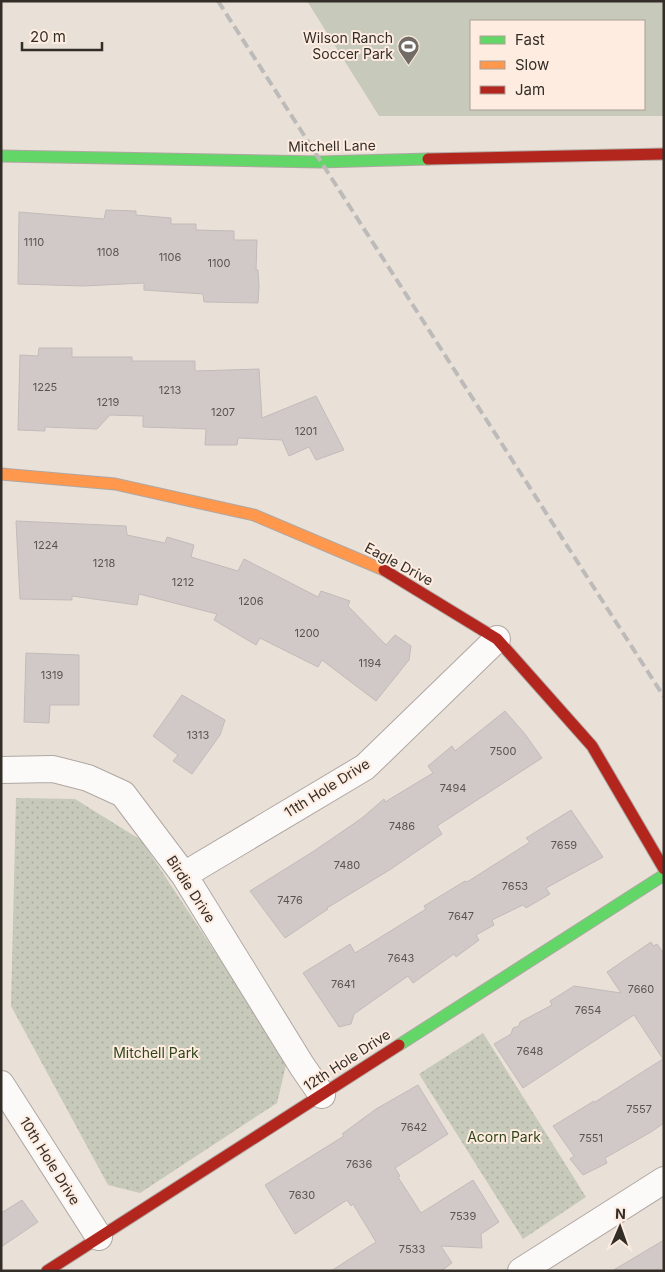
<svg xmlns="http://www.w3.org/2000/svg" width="665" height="1272" viewBox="0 0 665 1272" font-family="Inter,sans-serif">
<defs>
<pattern id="park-dots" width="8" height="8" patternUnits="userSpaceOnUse" patternTransform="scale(1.25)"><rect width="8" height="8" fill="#c7c9ba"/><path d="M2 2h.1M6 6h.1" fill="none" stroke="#abada0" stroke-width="1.8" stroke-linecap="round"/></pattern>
</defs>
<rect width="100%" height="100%" fill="#e9e0d8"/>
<path fill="#c7c9ba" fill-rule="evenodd" d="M307,1H664V116H379ZM471,21H644V109H471Z"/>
<path fill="url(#park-dots)" d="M16,798L75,799L141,840L287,1061L277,1103L140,1193L108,1185L11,1006Z
M483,1033L586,1197L523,1239L419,1074Z"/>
<path fill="#d1c9c8" stroke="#c1bbb9" d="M106,210L136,211V215L171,218V224H196V230L234,231V240H257L256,270H258L259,287L258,303L204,302L203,294L144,290V283L83,286L18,284L19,212L104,219Z
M39,348H72V357H132V361H195V371L259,369L262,418L316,396L344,450L316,460L309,447L289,456L282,440L238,438L237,445H205L206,429L143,427V416L110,415L97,429L45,427V431L18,430L20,355L38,356Z
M16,521L126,526L127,535L165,543L167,537L194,545L191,557L238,571L244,559L318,597L321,591L350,601L348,606L386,645L395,635L411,646L409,660L376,701L322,660L318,667L260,638L256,645L214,620L217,614L139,594L137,605L72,596V600L20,599Z
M26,653L79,655V705H50L49,723L24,722Z
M182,695L225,720L220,735L192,774L173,761L178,755L153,736Z
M505,711L525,734L542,758L437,826L442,834L391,869L327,908L328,909L285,938L250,891L314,851L362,818L384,799L385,802L433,773L428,766L452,746L455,751Z
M571,810L603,857L546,888L550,894L526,908L523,905L492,920L494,925L476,935L479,940L456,957L454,954L413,983L408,976L354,1014L351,1024L339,1027L303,973L350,944L355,953L426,909L424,906L465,881L467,882L530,842L526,838Z
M651,942L653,946L657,944L664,954V1123L651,1132L605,1158L607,1163L583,1175L570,1159L574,1156L553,1126L594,1101L595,1102L663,1059L634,1015L523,1088L494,1044L511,1034L513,1028L519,1026L520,1022L552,1005L550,1001L574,986L621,993L607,972Z
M418,1085L448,1134L395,1168L400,1176L398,1177L421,1213L473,1180L499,1222L481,1234L482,1248L441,1246L452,1263L441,1271H331L376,1242L353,1204L351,1206L347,1200L295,1234L265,1185L344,1136L342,1134L376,1109Z
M22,1200L38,1222L1,1247V1213Z
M664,1240V1271H612Z"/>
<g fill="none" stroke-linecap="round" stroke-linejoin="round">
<defs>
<path id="street" d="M1,770L53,769L88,778L123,794L184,875L302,1066L322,1095
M184,875L365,767L497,639
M1,1084L99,1237
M521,1271L664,1180"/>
<path id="fast" d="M1,156L320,162L428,159
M399,1045L664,875"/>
<path id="slow" d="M1,474L115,484L254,515L384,570"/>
<path id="jam" d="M428,159L664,154
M384,570L497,639L592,746L664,869
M47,1271L399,1045"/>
</defs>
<use href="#street" stroke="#afa7a2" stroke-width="28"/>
<use href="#fast" stroke="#afa7a2" stroke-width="13"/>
<use href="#slow" stroke="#afa7a2" stroke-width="13"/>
<use href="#jam" stroke="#afa7a2" stroke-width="13"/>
<use href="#street" stroke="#fcfaf9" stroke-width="26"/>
<use href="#fast" stroke="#63d668" stroke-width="11"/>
<use href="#slow" stroke="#ff974d" stroke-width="11"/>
<use href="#jam" stroke="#b3261e" stroke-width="11"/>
<path stroke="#bdbbb9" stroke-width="4" stroke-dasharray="10 5" stroke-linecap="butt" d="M218,1L664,697"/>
</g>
<defs>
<symbol id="stadium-pin" viewBox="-11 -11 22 30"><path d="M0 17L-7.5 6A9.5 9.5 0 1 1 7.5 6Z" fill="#736c66" stroke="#fdecdf"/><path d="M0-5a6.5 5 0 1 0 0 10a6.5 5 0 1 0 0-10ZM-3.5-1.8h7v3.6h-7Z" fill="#fff"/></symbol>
</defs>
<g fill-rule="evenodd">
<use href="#stadium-pin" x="396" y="34" width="25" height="34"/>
</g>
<g text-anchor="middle" stroke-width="4" stroke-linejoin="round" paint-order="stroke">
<g font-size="11" fill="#5a5450">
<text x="34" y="246">1110</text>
<text x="108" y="256">1108</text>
<text x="170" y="261">1106</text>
<text x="219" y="267">1100</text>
<text x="45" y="391">1225</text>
<text x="170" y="394">1213</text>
<text x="108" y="406">1219</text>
<text x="223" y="416">1207</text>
<text x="306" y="435">1201</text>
<text x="46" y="549">1224</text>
<text x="104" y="567">1218</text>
<text x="183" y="586">1212</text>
<text x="251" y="605">1206</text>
<text x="307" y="637">1200</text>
<text x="370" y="667">1194</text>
<text x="52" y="679">1319</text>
<text x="198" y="739">1313</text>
<text x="503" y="755">7500</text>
<text x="453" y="792">7494</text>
<text x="402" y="830">7486</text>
<text x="564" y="849">7659</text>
<text x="347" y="869">7480</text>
<text x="515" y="890">7653</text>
<text x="290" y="904">7476</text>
<text x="461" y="920">7647</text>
<text x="401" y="962">7643</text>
<text x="343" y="988">7641</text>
<text x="641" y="993">7660</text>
<text x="588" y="1014">7654</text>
<text x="530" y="1055">7648</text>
<text x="639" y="1113">7557</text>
<text x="414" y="1131">7642</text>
<text x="591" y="1142">7551</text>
<text x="359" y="1168">7636</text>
<text x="302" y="1199">7630</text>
<text x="463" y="1220">7539</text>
<text x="412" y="1253">7533</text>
</g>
<g font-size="14" fill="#332d28" stroke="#fdecdf" text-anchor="end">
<text x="393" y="43">Wilson Ranch<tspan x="393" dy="16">Soccer Park</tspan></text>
</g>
<g font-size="14" fill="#332d28" stroke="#fdecdf">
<text transform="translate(332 146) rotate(-1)" y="5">Mitchell Lane</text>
<text transform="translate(399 564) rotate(28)" y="5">Eagle Drive</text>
<text transform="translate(327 788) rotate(-32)" y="5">11th Hole Drive</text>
<text transform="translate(191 889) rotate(57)" y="5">Birdie Drive</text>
<text transform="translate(347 1060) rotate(-33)" y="5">12th Hole Drive</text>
<text transform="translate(50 1161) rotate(58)" y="5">10th Hole Drive</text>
</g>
<g font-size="14" fill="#30451b" stroke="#fdecdf">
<text x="156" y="1058">Mitchell Park</text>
<text x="504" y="1142">Acorn Park</text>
</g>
</g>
<rect width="665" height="1272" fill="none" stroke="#332d28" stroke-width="5"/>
<rect x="470" y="20" width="175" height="90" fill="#fdecdf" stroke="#aca096"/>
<rect x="480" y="36" width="25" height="8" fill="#63d668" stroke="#aca096"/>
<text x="515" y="45" font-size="15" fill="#332d28">Fast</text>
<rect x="480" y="61" width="25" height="8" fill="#ff974d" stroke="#aca096"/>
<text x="515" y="70" font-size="15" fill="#332d28">Slow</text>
<rect x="480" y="86" width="25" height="8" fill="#b3261e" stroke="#aca096"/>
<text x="515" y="95" font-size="15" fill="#332d28">Jam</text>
<g transform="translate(620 1227) rotate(2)" stroke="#fdecdf" stroke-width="4" paint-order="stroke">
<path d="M0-4L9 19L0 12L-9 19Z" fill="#332d28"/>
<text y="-8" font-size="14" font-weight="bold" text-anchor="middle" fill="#332d28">N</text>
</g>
<path d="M22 42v8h80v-8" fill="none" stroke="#332d28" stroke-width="2.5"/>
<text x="30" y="42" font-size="15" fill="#332d28" stroke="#fdecdf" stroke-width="4" paint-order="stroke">20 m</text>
</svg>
